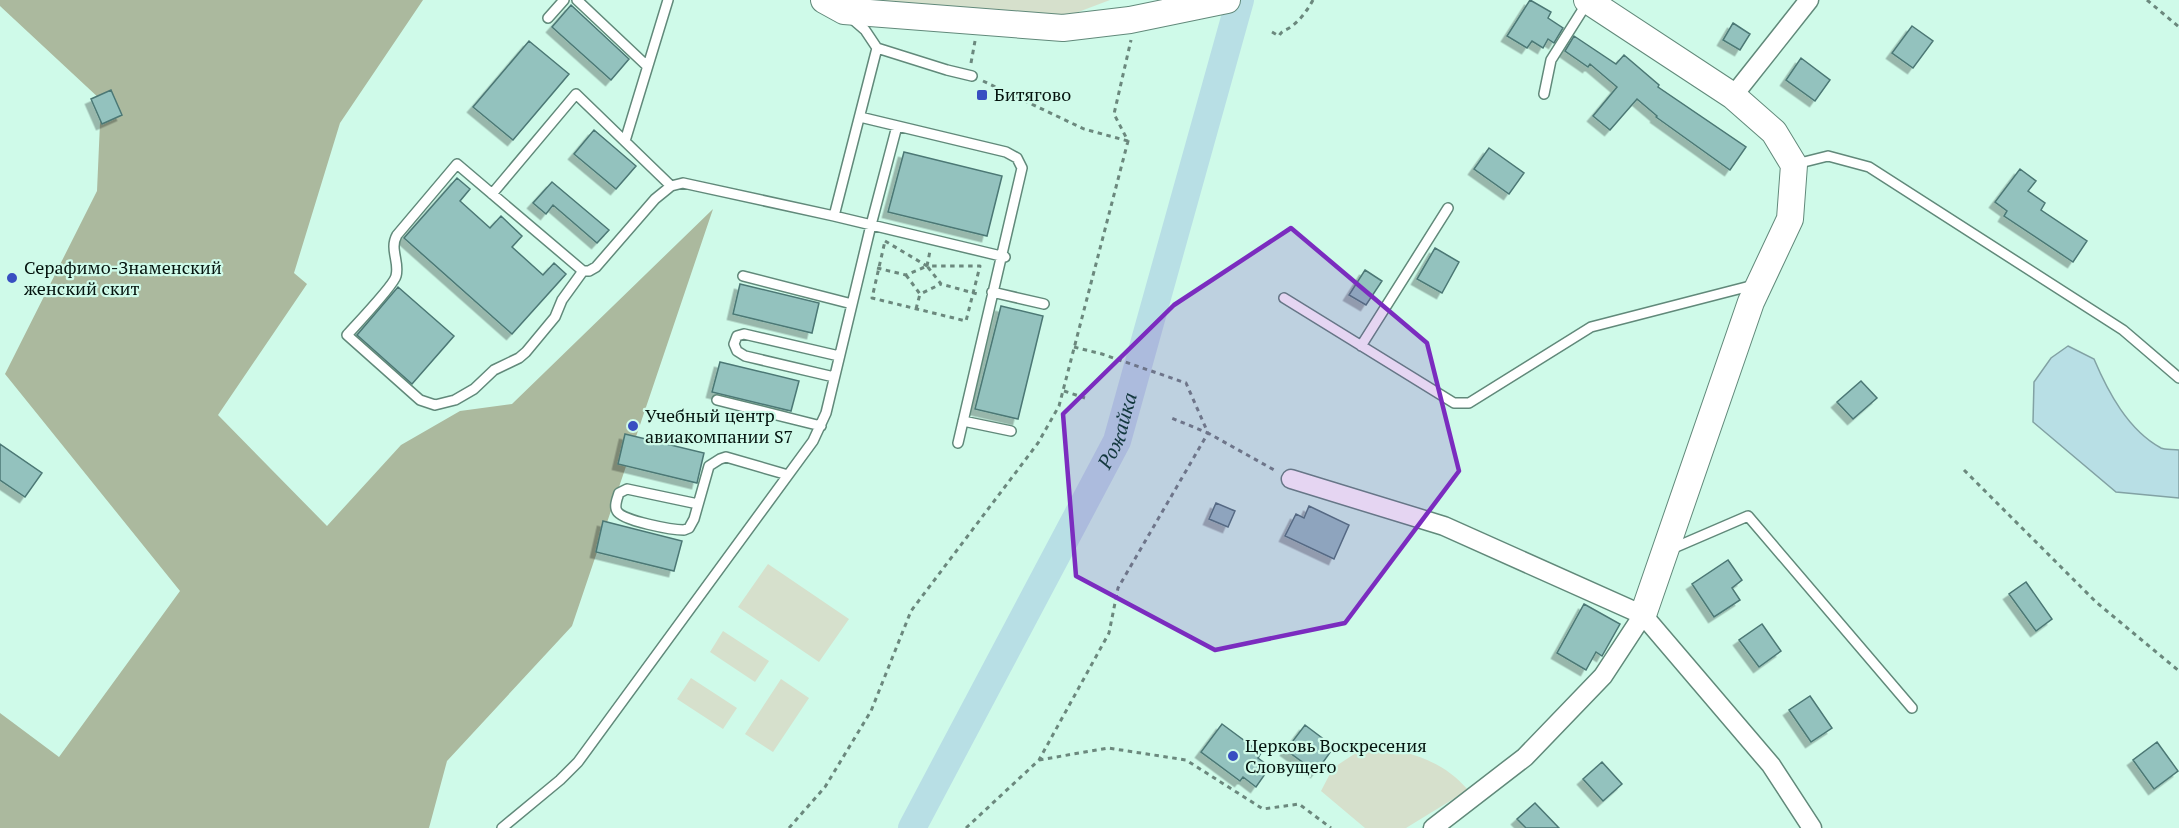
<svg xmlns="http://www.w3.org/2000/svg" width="2179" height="828" viewBox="0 0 2179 828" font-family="'PT Serif',serif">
<defs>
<filter id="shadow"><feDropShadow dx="-5.5" dy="5.5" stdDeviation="0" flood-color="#0004"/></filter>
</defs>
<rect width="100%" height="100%" fill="#cffae9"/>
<path fill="#d6e0cc" d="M868,0H1110L1065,17Z
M768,564L849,619L819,662L738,607Z
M723,631L769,661L755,682L710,652Z
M691,678L737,708L723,729L677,699Z
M781,679L809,698L773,752L745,734Z
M1368,745C1406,751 1442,759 1468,790L1406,828H1365L1321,791L1333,768Z"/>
<path fill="#abb99e" d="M0,0H423L340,123L294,273L307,284L218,415L327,526L401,445L460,411L512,404L713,209L572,626L447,761L429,828H0V713L59,757L180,591L5,374L97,191L101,100L0,6Z"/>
<path fill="#b8dfe5" stroke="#82a2a4" stroke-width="1.5" d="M2068,346L2094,359C2108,392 2128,430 2161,448C2165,450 2173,449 2179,450V498L2116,492L2033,422L2034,382L2051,358Z"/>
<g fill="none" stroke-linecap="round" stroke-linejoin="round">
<path stroke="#b8dfe5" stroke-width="28" id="s1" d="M912,828L1117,441L1240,0"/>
</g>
<path fill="#93c2be" stroke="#4c7875" stroke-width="1.5" filter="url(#shadow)" d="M1530,0L1551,12L1548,18L1563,28L1554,43L1548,39L1543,48L1532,41L1527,48L1507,36Z
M571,5L629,59L611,80L552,27Z
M1733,23L1750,34L1740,50L1723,40Z
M1912,26L1933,41L1913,68L1892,53Z
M1574,36L1616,64L1624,55L1659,85L1658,87L1746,147L1730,170L1656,117L1657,116L1637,99L1610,130L1593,116L1617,87L1590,64L1588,67L1565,51Z
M529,41L569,74L513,140L473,107Z
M1801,58L1830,80L1815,101L1786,80Z
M111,90L122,115L102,124L91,99Z
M594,130L636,166L616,189L574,154Z
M1489,148L1524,173L1509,194L1474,169Z
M904,152L1002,176L987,236L888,212Z
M2020,169L2036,181L2028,191L2045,203L2041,210L2087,241L2073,262L2004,216L2007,211L1995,202Z
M457,178L470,189L460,201L490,228L501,216L522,236L512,247L543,275L554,263L566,274L512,334L404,238Z
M552,182L609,230L597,243L553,205L546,214L533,203Z
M1435,248L1459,262L1442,293L1417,279Z
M1365,270L1382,281L1366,305L1349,295Z
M740,284L819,303L812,333L733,314Z
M398,287L454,336L412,384L357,335Z
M1001,306L1043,316L1018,419L975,409Z
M720,362L799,381L791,411L712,392Z
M1861,381L1877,398L1853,419L1837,402Z
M625,434L704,453L697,483L618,464Z
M0,444L42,473L25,497L0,480Z
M1216,503L1235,511L1228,527L1209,519Z
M1309,506L1349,525L1334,559L1285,536L1296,514L1304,518Z
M603,521L682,541L674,571L596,552Z
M1728,560L1742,580L1732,588L1740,600L1714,617L1692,584Z
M2026,582L2052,619L2036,631L2009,594Z
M1584,604L1620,624L1602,656L1596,652L1586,670L1557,653Z
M1762,624L1781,651L1759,667L1739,640Z
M1810,696L1832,728L1811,742L1789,710Z
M1222,724L1261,753L1258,758L1270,767L1256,787L1243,777L1240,781L1201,752Z
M1305,725L1334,747L1316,772L1286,750Z
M2157,742L2178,771L2154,789L2133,760Z
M1602,762L1622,784L1603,801L1583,779Z
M1535,803L1559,828H1526L1517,819Z"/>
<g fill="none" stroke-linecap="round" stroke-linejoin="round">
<defs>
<path id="lane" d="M577,0L647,66
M850,17L865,30L877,48L947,70L972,76
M548,18L564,0
M1544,94L1551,60L1587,3
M860,117L1006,152L1017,158L1022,168L958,443
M625,141L668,0
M1796,164L1828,156L1869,167L2123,330L2179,378
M492,194L576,94L671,186
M834,216L1005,257
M583,271L562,300L555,317L526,352L519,358L494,370L474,389L455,400L435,405L420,400L347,335C356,325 394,285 396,276C400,262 389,249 397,235L457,164L583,271H589L596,267L655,199L671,186L683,183L834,216L877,48
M743,276L852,304
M992,292L1044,304
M1284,298L1454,403H1469L1591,327L1754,285
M1361,346L1448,208
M834,377L745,356L737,351L734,344L737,336L744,334L839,356
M717,400L821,426
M963,421L1011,431
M698,504L627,489L619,493C617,499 614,506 617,511C622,521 673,530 684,530L689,528L694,519L709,466L720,459L726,457L788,475
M1669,550L1748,516L1912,708
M502,828L560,780L578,762L813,441L826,413L871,225L897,126"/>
<path id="street" d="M1733,96L1809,0
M1291,479L1444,526L1643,615L1771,765L1812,828
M1433,828L1525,757L1603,676L1643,615"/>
<path id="secondary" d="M824,0L844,11L1063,28L1130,20L1227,0
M1587,0L1733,96L1774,132L1794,165L1790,219L1751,302L1643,615"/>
</defs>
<use href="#lane" stroke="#61897a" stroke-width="12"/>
<use href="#street" stroke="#61897a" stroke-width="21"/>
<use href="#secondary" stroke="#61897a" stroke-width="28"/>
<path stroke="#6b887d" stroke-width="3" stroke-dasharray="4.5 4.5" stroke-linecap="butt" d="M2147,0L2179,27
M1272,32L1279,36C1282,30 1285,31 1291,27C1300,20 1307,11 1313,0
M971,63L975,41
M983,81L1084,129L1128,141
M885,241L927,266H980L966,321L872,298Z
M927,266L930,251
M877,268L906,275L927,266L941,284L981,295
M906,275L920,294L941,284
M916,309L920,294
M1074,347L1102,354L1186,383L1208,433L1276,471
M1064,391L1085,398
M1964,470L2096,602L2179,671
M1039,760L1108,748L1186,760L1263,809L1299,804L1331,828
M789,828L825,787L871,711L911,611L1038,443L1059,406L1128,141L1114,114L1131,40
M966,828L1039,760L1109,633L1118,588L1208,433L1169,417"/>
<use href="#lane" stroke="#fff" stroke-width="9"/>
<use href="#street" stroke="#fff" stroke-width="18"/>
<use href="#secondary" stroke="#fff" stroke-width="26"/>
</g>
<path fill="#7b2cbf" fill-opacity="0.2" stroke="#7b2cbf" stroke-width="4.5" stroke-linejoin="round" d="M1291,228L1427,343L1459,471L1345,623L1215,650L1076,576L1063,414L1174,305Z"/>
<g fill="#384ec1" stroke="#cffae9" stroke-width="2">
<rect x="976" y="89" width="12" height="12" rx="3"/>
<circle cx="12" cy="278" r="6"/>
<circle cx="633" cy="426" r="6"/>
<circle cx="1233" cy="756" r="6"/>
</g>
<g text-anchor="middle" stroke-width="4.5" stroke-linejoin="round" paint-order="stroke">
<g font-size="18" fill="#04130e" stroke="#cffae9" text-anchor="start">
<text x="994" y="101">Битягово</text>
<text x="24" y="274">Серафимо-Знаменский<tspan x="24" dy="21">женский скит</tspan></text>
<text x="645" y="422">Учебный центр<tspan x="645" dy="21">авиакомпании S7</tspan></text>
<text x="1245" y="752">Церковь Воскресения<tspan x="1245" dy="21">Словущего</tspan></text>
</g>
<g font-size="20" font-style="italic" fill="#13383e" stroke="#cffae9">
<text dy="7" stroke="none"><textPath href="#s1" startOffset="448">Рожайка</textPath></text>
</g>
</g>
</svg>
